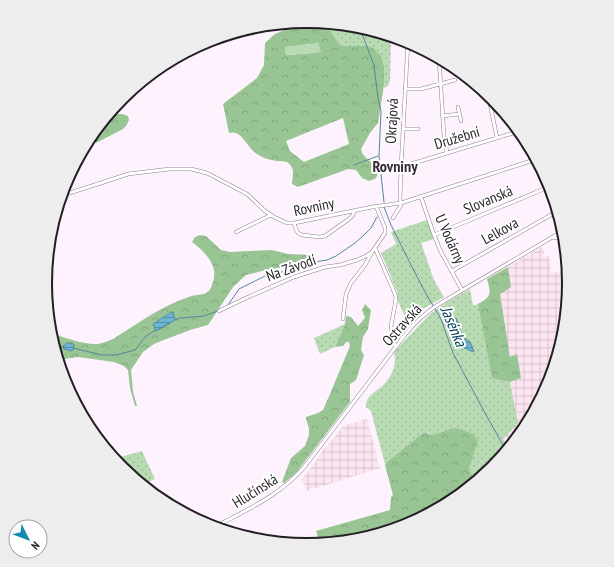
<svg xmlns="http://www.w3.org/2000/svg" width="614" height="567" viewBox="0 0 614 567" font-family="'PT Sans Narrow',sans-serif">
<defs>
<pattern id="industrial-grid" width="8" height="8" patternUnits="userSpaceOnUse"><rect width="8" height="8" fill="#fce5f1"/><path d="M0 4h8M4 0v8" fill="none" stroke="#d8c4ce"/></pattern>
<pattern id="grass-dots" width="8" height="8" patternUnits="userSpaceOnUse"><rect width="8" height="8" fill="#b8dbb4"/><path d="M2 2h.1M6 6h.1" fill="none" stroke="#9ebc9a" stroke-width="1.8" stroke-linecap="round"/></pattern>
<pattern id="forest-crowns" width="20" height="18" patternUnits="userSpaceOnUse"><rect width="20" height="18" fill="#98c593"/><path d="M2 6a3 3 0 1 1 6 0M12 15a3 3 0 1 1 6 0" fill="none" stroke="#83a97e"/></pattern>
<pattern id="water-rules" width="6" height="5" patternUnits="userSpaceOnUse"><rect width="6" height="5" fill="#6cb4d1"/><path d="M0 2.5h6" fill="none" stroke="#5892a9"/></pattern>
</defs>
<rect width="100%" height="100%" fill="#fef2fe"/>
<path fill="url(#industrial-grid)" d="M543,246L545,257L549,256L551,273L561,272L566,316L564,335L549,384L525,430L509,449L503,439L518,423L510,382L521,378L517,354L510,357L500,294L511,287L508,267Z
M367,419L380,468L307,491L305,487L306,486L301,480L315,463L318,457L325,447L326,448L343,426Z"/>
<path fill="url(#grass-dots)" d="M325,23L358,26L391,36L390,81L388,86L384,88V66L381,56L367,46H342L338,42Z
M427,220L434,239L421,243L434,280L444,297L421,310L408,324L398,301V294L381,253L396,244L391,232Z
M470,289L473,306L478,304L480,312L492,377L510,382L518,423L503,439L509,449L492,469L479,480L470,474L469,469L477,441L450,429L433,435H431L428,432L423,433L385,464L371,411L369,409L366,408C365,394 379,391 386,382C393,374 397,363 394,352L430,314L447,302Z
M345,324L335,347L320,354L314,338Z
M142,451L155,479L141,485L121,469L113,459Z"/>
<path fill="url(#forest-crowns)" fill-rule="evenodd" d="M306,21L325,23L338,42L342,46H367L373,48L381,56L384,66V85L378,123L370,133L361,149L362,153L366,158L377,167V176L375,179L369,181L362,178L356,170L348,169L298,187L292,184C292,178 295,172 291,166C291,166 288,162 287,162C284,161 280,161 277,161C270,160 263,158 257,154C246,147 242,129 229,133L223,104L257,78L264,65L265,43L275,34ZM312,44L321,51L313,53L286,55L285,47ZM343,118L349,144L304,162L290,151L286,141Z
M114,114H122L128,116L129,120L126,126L123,129L96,143L92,138L88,140L107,116Z
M200,235L206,236L221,250L230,252L272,250L288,254L311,255L314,262L299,268H279L266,270L246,275L233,287L208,325L190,330L161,341L154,344L143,352L131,370L133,392L137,406H135L130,388L128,370L124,366L114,362L78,357L57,360L49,332C63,337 83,345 98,344C103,343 108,341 113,339C137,324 161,306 189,297C195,294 204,296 209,291C211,288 212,285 213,282C219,265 204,251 192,242L195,237ZM170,312H173L175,320L156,330L153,324Z
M508,267L511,287L500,294L510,357L517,354L521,378L510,382L492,378L478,304C492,296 491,294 487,279Z
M365,304L371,310L368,329L363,337L361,350L364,355L356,380L350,384V402L296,473L284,483L282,482L291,458L305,446L309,435V429L306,418V417L318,413L323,410L330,394L350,346L349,342H346L343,346L335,347L345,324L346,316L351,317L358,326L365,318L362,310Z
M455,428C464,431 474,432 478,441L469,469L471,474L479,480L453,502L407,526L358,541L321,545L316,531L390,510L391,497L393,495L385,465L387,462L423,433L426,432L431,435H433L450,429Z"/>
<path fill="#b8dbb4" d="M318,42L321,52L313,53L286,55L285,47L312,44Z"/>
<path fill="url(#water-rules)" stroke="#56879d" d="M171,312H173L175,320L156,331L153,324Z
M456,318L462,335L452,339L445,323Z
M464,338L470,342L474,351L473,352L458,345L456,342Z
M67,343H72L74,345L73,350L71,351L64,349C63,346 64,345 67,343Z"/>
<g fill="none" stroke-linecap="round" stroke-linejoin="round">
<path stroke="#56879d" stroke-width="1" d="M359,26L374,65L378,98L381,111L379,156L384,202
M354,165L378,156
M384,207L391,225L410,263L425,292L441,319L453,353L486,415L507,452
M228,305L239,289L265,276L299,268L314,262L327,260L336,256L355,243L364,235L371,228L377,217
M175,320L180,318L204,316L218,311
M159,329L170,323
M53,345L64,347
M73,348L102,355H116L135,350L146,336L156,330"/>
<defs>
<path id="minor" d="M439,58L444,136L447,153
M457,74L462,73
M405,89H421L455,80
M488,94L497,138
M458,107L461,121
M442,116L459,114
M403,129H418
M401,167L520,131
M60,196L104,182L128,174L170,169H191L207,173L247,194L265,211L274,217L287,223H294L372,207L401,203L537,159
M421,197L434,235L441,252L462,290
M393,218L401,205L400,199L401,167L408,41
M294,223C296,229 296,233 302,235L319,237L325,236L349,219L353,215L355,210
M236,232L271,215
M434,235L551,186
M553,238L559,237L565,240
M375,248L393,289L396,297L395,305L391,326L393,339L395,346
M452,271L558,211
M219,311L246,298L294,277L325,267L340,265L357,260L366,256L372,252
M343,319L346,294L351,283L365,265L372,252L385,233V228L376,206
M213,528C246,510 280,496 305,466L404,336C414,323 425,313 439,304L556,235L565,234"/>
</defs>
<use href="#minor" stroke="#8d808e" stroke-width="4"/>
<use href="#minor" stroke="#fff" stroke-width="3"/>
</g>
<g text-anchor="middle" stroke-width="4" stroke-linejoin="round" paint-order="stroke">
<g font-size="15" fill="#231e23" stroke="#fff">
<text transform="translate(392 121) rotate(-87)" y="5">Okrajová</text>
<text transform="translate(457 138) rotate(-17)" y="5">Družební</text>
<text transform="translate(488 200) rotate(-23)" y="5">Slovanská</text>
<text transform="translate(314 207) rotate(-12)" y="5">Rovniny</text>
<text transform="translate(500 231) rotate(-29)" y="5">Lelkova</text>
<text transform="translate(450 239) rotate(66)" y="5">U Vodárny</text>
<text transform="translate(291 268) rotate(-20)" y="5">Na Závodí</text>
<text transform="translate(402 325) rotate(-48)" y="5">Ostravská</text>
<text transform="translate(255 491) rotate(-32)" y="5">Hlučínská</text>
</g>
<g font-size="16" font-weight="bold" fill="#362b36" stroke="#fff">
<text x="395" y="172">Rovniny</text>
</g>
<g font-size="16" font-style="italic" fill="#05465a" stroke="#fff">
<text transform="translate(454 326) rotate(67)" y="6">Jasénka</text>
</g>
</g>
<path d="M0 0H614V567H0ZM52 283a255 255 0 1 1 510 0a255 255 0 1 1-510 0Z" fill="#ededed" fill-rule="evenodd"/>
<path fill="none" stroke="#231e23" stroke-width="2" d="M52 283a255 255 0 1 1 510 0a255 255 0 1 1-510 0Z"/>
<g transform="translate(28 539) rotate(132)"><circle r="19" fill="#ffffff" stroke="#a7a5a7"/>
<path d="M0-3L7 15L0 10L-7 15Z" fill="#138bae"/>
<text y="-6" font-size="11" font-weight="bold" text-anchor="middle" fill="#231e23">N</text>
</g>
</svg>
